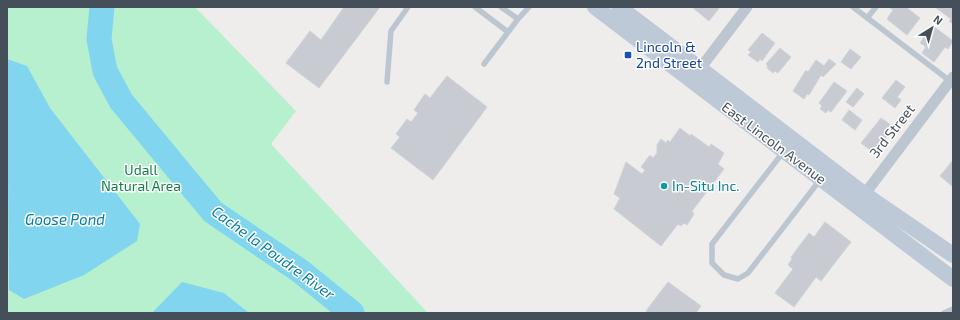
<svg xmlns="http://www.w3.org/2000/svg" width="960" height="320" viewBox="0 0 960 320" font-family="'Exo 2',sans-serif">
<rect width="100%" height="100%" fill="#efecec"/>
<path fill="#b7f0cf" d="M7,7H195L296,111L271,144L428,313H7Z"/>
<path fill="#81d5ef" d="M7,59L27,66L50,108L140,224L137,241L84,275L24,299L9,290Z
M182,282L224,293L249,313H152Z"/>
<g fill="none" stroke-linecap="round" stroke-linejoin="round">
<path stroke="#81d5ef" stroke-width="25" d="M102,7L99,39L105,71L121,101L213,212L300,271L352,313"/>
</g>
<path fill="#c8cbd1" stroke="#cfd2d8" d="M344,7H380L319,88L286,63L310,31L321,40Z
M692,7H720L709,21Z
M889,7H906L920,18L907,35L887,19L893,10Z
M935,7H953V24L949,21L951,19Z
M932,25L953,41L948,49L945,47L934,62L922,53L926,47L920,43Z
M762,33L775,43L762,61L760,59L758,62L748,55L751,52L748,50Z
M780,48L791,57L778,73L775,71L773,73L767,68L768,66L766,64Z
M850,49L861,57L851,69L841,62Z
M829,59L836,64L823,77L821,75L809,95L807,94L804,99L793,91L806,70L808,72L816,60L824,66Z
M447,76L487,107L433,180L391,148L400,137L396,134L407,119L411,122L418,113L414,110L425,94L430,98Z
M896,80L905,87L897,97L901,100L895,108L882,98Z
M834,82L847,91L831,112L828,110L826,113L820,109L822,106L819,103Z
M857,88L864,94L853,107L846,102Z
M849,110L862,120L855,130L842,120Z
M881,118L891,125L888,129L891,131L874,153L861,143Z
M680,128L690,136L691,134L709,147L711,144L724,153L718,164L724,169L692,211L694,214L687,225L684,223L681,226L678,224L661,246L614,209L620,198L614,194L626,162L642,174L645,170L641,167L650,155L653,158L657,153V145L661,139L666,143L668,140L670,142Z
M953,160V185L952,186L940,176Z
M825,222L851,242L821,281L816,277L794,307L775,293L793,269L788,265L792,259L791,257L809,233L814,237Z
M668,282L701,306L696,313H649L646,311Z"/>
<g fill="none" stroke-linecap="round" stroke-linejoin="round">
<path stroke="#bcc6d0" stroke-width="5.5" d="M475,7L508,32
M501,7L518,19L529,7
M853,7L950,81
M867,18L876,7
M484,64L518,19
M387,82L391,31L408,7
M784,151L712,244V263L724,275L738,279L748,273L820,180
M944,313L953,309"/>
<path stroke="#bcc6d0" stroke-width="11" d="M696,74L747,7
M861,199L953,77"/>
<path stroke="#bdc9d7" stroke-width="16" d="M595,7L953,279
M619,7L864,194L953,255"/>
</g>
<rect fill="#1a4fb4" stroke="#fff" stroke-width="1.5" x="624" y="51" width="8" height="8" rx="2"/>
<circle fill="#0f9aa8" stroke="#fff" stroke-width="1.5" cx="664" cy="186" r="4"/>
<g text-anchor="middle" stroke-width="3" stroke-linejoin="round" paint-order="stroke">
<g font-size="14" fill="#164399" stroke="#fff" text-anchor="start">
<text x="636" y="52">Lincoln &amp;<tspan x="636" dy="16">2nd Street</tspan></text>
</g>
<g font-size="14" fill="#444f5a" stroke="#fff">
<text transform="translate(892 131) rotate(-52)" y="5">3rd Street</text>
<text transform="translate(774 143) rotate(37)" y="5">East Lincoln Avenue</text>
</g>
<g font-size="14" fill="#127e4b" stroke="#fff">
<text x="141" y="175">Udall<tspan x="141" dy="16">Natural Area</tspan></text>
</g>
<g font-size="14" fill="#0d838f" stroke="#fff" text-anchor="start">
<text x="672" y="191">In-Situ Inc.</text>
</g>
<g font-size="15" font-style="italic" fill="#077da3" stroke="#fff">
<text x="65" y="225">Goose Pond</text>
<text transform="translate(273 253) rotate(36)" y="5">Cache la Poudre River</text>
</g>
</g>
<rect width="960" height="320" fill="none" stroke="#444f5a" stroke-width="16"/>
<g transform="translate(932 28) rotate(37)" stroke="#ffffff" stroke-width="3" paint-order="stroke">
<path d="M0-3L7 15L0 10L-7 15Z" fill="#444f5a"/>
<text y="-6" font-size="11" font-weight="bold" text-anchor="middle" fill="#444f5a">N</text>
</g>
</svg>
